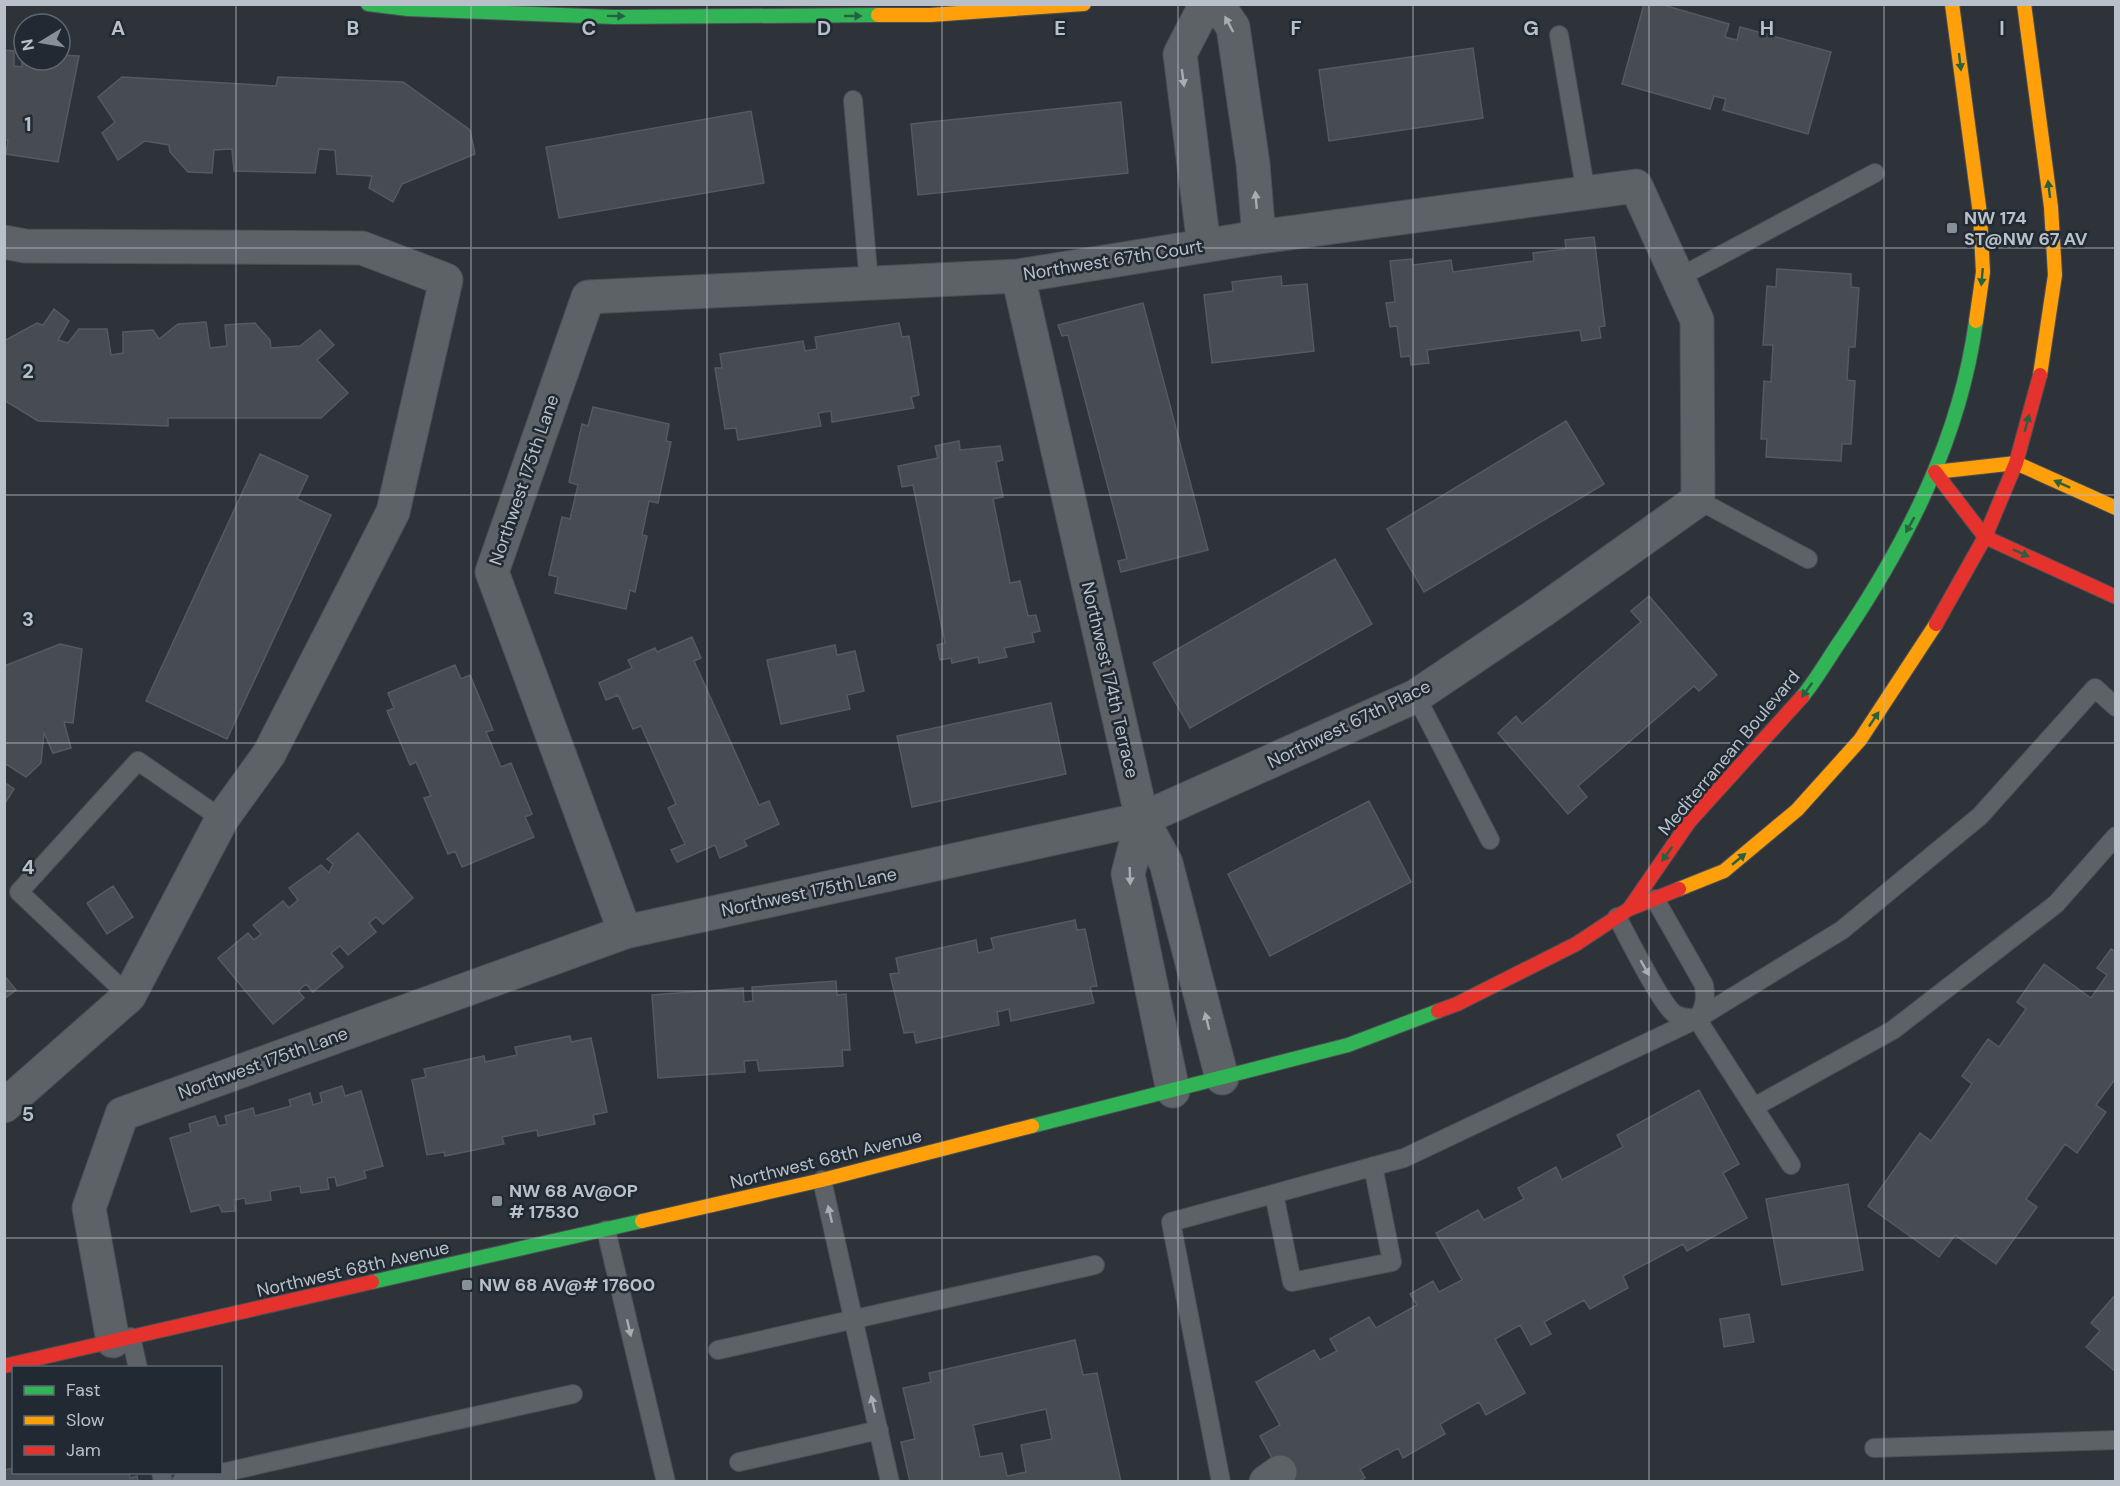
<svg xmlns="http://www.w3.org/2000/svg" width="2120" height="1486" viewBox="0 0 2120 1486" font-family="'DM Sans',sans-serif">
<rect width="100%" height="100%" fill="#2d3339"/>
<path fill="#464c51" stroke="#555a61" stroke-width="1.5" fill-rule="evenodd" d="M1644,4H1660L1729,24L1725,37L1737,40L1740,27L1831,52L1808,134L1723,110L1726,99L1714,96L1710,109L1622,84Z
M1473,48L1483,118L1329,141L1319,70Z
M4,50L14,51V66L22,67V52H24V60H60V55L79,56L58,162L6,154L8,140H4Z
M122,77L276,86L278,77L403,82L470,130L475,154L402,184L393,202L369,188L372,176L337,174L335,150L319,149L315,173L234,171L232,149L214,150L212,173L188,172L170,152L169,145L145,141L118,160L102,133L115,122L98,97Z
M1121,102L1128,173L918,195L911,124Z
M751,111L764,183L559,218L546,147Z
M1594,237L1605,326L1599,327L1601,338L1582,341L1580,330L1427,350L1429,363L1411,365L1410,356L1401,357L1397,326L1390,327L1386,303L1395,302L1390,261L1412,259L1413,265L1451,260L1453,272L1534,261L1533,253L1566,249L1565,240Z
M1777,269L1851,274V287L1859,288L1855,347H1849L1847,380L1855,381L1851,444H1842L1841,461L1766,457L1767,439H1761L1764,381L1771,382L1773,345H1763L1767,286L1776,287Z
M1281,276L1282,286L1307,284L1314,351L1212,363L1204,295L1233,291L1232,282Z
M1143,303L1208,550L1121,572L1118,561L1127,559L1068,335L1062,336L1058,325Z
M54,309L69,321L58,340L68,343L79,329H107L111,355L123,353V332L153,330L159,339L178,324L206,322L210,348L227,346L225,325L255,323L270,340L271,348L300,346L320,330L334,345L317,360L348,393L321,418H168V426L38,421L4,400V341L37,323L43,325Z
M899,323L902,337L909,336L919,395L911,397L914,408L832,422L831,411L818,413L821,426L738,440L736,428L725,429L715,368H722L720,354L803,341L805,351L817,349L815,337Z
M593,407L669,424L666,441L671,442L658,503L649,501L642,535L647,536L635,592L630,590L626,609L555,593L558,577L549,575L562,517L570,519L578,485L569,482L582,424L588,426Z
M1566,421L1604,484L1424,592L1387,529Z
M959,441L960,450L1000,446L1003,460L996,462L1003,497L993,499L1010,583L1020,581L1028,616L1036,615L1040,631L1032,633L1034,642L1004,648L1007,657L979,663L978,657L952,663L951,658L940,660L937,645L945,643L913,485L902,487L898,466L938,458L935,446Z
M260,454L308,476L297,499L331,515L227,739L146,701Z
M1335,559L1372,624L1190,728L1153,663Z
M1649,596L1717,675L1699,691L1694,686L1578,786L1587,797L1568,814L1498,733L1516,716L1522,724L1641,622L1631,611Z
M692,637L701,658L694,661L759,805L769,801L779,824L744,840L747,846L720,858L715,845L677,862L671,850L685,844L668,808L676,804L641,726L633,729L618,695L606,700L599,683L632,668L628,660L655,648L657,652Z
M60,644L82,649L73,723L64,722L71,748L53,753L44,733L41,763L26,777L6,764L4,766V666Z
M835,645L837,655L855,651L864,691L847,695L850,709L781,724L767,660Z
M455,665L461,679L470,675L493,730L486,732L501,767L511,763L532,814L525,817L534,837L462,867L455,851L448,854L424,798L431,796L416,762L410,765L387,711L394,708L388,693Z
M1051,703L1066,774L912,807L897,736Z
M4,782L14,789L4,805Z
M1369,801L1411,882L1270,956L1228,874Z
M358,833L413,898L383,924L376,917L369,923L376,932L348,955L340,946L331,953L343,967L313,992L306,984L298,991L304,998L273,1024L218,958L248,933L254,940L261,934L253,925L283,901L289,908L298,900L289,888L321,865L329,873L333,864L327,859Z
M113,886L133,917L107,934L87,903Z
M1075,920L1077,930L1085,929L1097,986L1090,987L1094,1003L1011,1021L1009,1009L997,1012L999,1025L916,1043L914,1032L904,1033L890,974L899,973L896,958L976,940L978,953L994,949L991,938Z
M2111,949L2116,952V1078L2096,1105L2106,1112L2077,1153L2065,1144L2026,1199L2037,1207L1996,1264L1955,1235L1939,1257L1868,1206L1920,1133L1931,1141L1972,1084L1962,1076L1988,1039L1999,1047L2026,1009L2017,1002L2044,964L2091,998L2107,975L2097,968Z
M4,975L16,990L4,999Z
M836,981L837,995L846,994L850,1050H842L843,1066L759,1071L757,1060L744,1061L745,1072L658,1078L652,995L743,988L744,1002L753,1001L752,987Z
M570,1036L571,1042L591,1038L607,1112L593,1115L595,1124L538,1136L537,1130L502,1137L504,1144L445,1156L444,1152L427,1155L412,1080L426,1077L424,1069L484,1056L485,1062L517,1055L515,1047Z
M342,1086L345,1096L361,1091L383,1166L364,1171L366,1178L337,1186L335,1177L327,1178L329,1189L301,1193L300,1186L270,1191L271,1200L246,1204L245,1198L234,1200L235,1211L222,1212L219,1205L191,1212L170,1138L191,1132L189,1124L215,1116L219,1126L227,1124L225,1116L253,1108L255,1116L291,1106L289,1100L310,1093L313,1105L322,1102L320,1093Z
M1699,1090L1739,1164L1723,1173L1747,1218L1687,1251L1683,1244L1623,1276L1628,1288L1590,1309L1584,1300L1544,1322L1551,1334L1531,1345L1520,1325L1495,1339L1525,1393L1486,1415L1479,1402L1440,1424L1445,1434L1403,1458L1398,1448L1360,1469L1365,1478L1358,1482H1285L1260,1436L1280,1425L1256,1382L1314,1350L1320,1360L1337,1351L1330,1339L1369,1317L1376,1328L1417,1305L1410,1294L1433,1281L1439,1292L1462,1280L1436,1233L1478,1210L1484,1220L1524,1199L1518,1188L1556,1167L1562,1180L1623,1147L1617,1135Z
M1848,1184L1863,1270L1782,1285L1766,1199Z
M2116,1294V1372L2086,1347L2100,1331L2091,1323Z
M1749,1314L1754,1342L1724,1347L1720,1319Z
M1075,1340L1083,1375L1097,1373L1121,1482H910L901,1442L915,1439L903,1388L931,1382L929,1373ZM1046,1409L1052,1439L1021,1445L1026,1472L1007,1476L1002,1453L980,1457L973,1425Z
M14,1468V1472H129L130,1478L137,1476L138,1482H4V1470Z"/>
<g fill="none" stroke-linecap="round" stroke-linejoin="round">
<defs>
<path id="lane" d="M1559,35L1586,193
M853,100L869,283
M1678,278L1875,173
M1698,500L1808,559
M1416,696L1490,840
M1655,899L1704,985C1706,999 1705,1007 1697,1019
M1617,917C1627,935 1661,1005 1675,1014C1681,1018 1690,1018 1697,1019
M129,996L19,892L138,761L222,819
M1697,1019L1791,1165
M1754,1107L1893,1030L2056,904L2116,836
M822,1180L890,1482
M1274,1194L1292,1282L1392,1262L1373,1166
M606,1230L666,1482
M131,1337L138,1368
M718,1350L1095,1265
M1874,1448L2116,1440
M739,1462L879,1430
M161,1472L163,1482
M181,1482L573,1394
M1221,1482L1171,1222L1404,1158L1697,1019L1842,930L1980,816L2095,688L2116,707"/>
<path id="street" d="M1217,4L1233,27L1253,164L1259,237
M4,242L25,246L362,248L446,280L393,512L269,754L222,819L129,996L4,1106
M1204,246L1180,54L1206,4
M1018,276L1142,819L1166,863L1222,1078
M1142,819L1128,874L1173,1091
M113,1341L89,1208L122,1114L625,932L1142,819L1416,696L1542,611L1698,500L1697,320L1636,186L1259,237L1018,276L588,297L492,572L625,932
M1266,1482L1280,1472"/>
<path id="fast" d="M368,4L408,9L614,17L878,15
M1802,697C1817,679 1829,657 1843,637C1908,540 1960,438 1976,321
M1032,1126L1348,1045L1438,1011
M372,1282L642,1221"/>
<path id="slow" d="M1952,4L1980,214L1983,272L1976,321
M2024,4L2051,207L2055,275L2040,375
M878,15H930L1084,4
M1935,472L2016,463L2116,508
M1679,889L1724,871L1797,810L1860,740L1936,624
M642,1221L822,1180L1032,1126"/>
<path id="jam" d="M1935,472L1985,537L2116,597
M1936,624L1985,537L2016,463L2040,375
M1629,909L1689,822L1802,697
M1438,1011L1457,1004L1576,944L1629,909L1679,889
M4,1366L372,1282"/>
</defs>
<use href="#lane" stroke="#4b4f54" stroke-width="20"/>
<use href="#street" stroke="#4b4f54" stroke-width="35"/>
<use href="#fast" stroke="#4b4f54" stroke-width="16"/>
<use href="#slow" stroke="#4b4f54" stroke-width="16"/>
<use href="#jam" stroke="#4b4f54" stroke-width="16"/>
<use href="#lane" stroke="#5d6267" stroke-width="18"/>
<use href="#street" stroke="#5d6267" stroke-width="33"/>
<use href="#fast" stroke="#30b455" stroke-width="14"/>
<use href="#slow" stroke="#ff9f0a" stroke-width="14"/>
<use href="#jam" stroke="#e5322d" stroke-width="14"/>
</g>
<defs><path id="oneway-solid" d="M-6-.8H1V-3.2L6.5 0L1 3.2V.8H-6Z" transform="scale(1.5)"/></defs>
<g fill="#276141">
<use href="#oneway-solid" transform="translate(616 16) rotate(1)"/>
<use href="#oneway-solid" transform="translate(853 16)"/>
<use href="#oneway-solid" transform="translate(1960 62) rotate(83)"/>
<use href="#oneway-solid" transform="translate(2049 189) rotate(-97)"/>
<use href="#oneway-solid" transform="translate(1982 277) rotate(95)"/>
<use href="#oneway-solid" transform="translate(2027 423) rotate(-75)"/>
<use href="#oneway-solid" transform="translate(2062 484) rotate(-156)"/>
<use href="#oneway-solid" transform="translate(1910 525) rotate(119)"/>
<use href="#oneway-solid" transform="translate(2021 553) rotate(24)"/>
<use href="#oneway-solid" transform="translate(1807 690) rotate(126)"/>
<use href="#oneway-solid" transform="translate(1874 719) rotate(-56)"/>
<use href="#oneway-solid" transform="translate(1667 854) rotate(125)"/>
<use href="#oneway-solid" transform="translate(1739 859) rotate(-40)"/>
</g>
<g fill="#a6adb5">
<use href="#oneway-solid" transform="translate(1229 24) rotate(-118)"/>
<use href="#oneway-solid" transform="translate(1183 78) rotate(82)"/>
<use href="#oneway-solid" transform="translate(1256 200) rotate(-95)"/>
<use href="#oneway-solid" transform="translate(1130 876) rotate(88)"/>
<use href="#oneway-solid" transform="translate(1645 968) rotate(60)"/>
<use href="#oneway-solid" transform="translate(1207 1021) rotate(-104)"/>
<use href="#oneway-solid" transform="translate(830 1214) rotate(-103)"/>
<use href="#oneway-solid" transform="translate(629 1328) rotate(77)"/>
<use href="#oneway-solid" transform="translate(873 1404) rotate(-103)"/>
</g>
<path fill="none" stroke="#b8c0c9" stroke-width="1.5" stroke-opacity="0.55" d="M236,4V1482M471,4V1482M707,4V1482M942,4V1482M1178,4V1482M1413,4V1482M1649,4V1482M1884,4V1482M4,248H2116M4,495H2116M4,743H2116M4,991H2116M4,1238H2116"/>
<g fill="#878f97" stroke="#212a33" stroke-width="2">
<rect x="1946" y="222" width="12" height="12" rx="3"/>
<rect x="491" y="1195" width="12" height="12" rx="3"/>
<rect x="461" y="1279" width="12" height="12" rx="3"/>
</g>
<g text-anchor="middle" stroke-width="5" stroke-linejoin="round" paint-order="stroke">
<g font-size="18" font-weight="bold" fill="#b8c0c9" stroke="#212a33" text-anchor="start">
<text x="1964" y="224">NW 174<tspan x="1964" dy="21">ST@NW 67 AV</tspan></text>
<text x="509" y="1197">NW 68 AV@OP<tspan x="509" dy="21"># 17530</tspan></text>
<text x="479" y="1291">NW 68 AV@# 17600</text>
</g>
<g font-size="18" fill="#b8c0c9" stroke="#212a33">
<text transform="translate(1113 260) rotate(-9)" y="6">Northwest 67th Court</text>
<text transform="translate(524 480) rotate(-71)" y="6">Northwest 175th Lane</text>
<text transform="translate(1110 680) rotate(77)" y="6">Northwest 174th Terrace</text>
<text transform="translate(1349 724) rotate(-26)" y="6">Northwest 67th Place</text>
<text transform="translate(1729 753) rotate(-50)" y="6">Mediterranean Boulevard</text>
<text transform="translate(809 892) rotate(-12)" y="6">Northwest 175th Lane</text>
<text transform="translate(263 1063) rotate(-20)" y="6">Northwest 175th Lane</text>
<text transform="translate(826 1159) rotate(-14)" y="6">Northwest 68th Avenue</text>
<text transform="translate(353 1269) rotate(-13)" y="6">Northwest 68th Avenue</text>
</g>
</g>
<g font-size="20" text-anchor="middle" font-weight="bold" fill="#b8c0c9" stroke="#212a33" stroke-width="5" stroke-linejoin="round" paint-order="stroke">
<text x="118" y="35">A</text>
<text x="353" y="35">B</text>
<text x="589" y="35">C</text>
<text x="824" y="35">D</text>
<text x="1060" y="35">E</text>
<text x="1296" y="35">F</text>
<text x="1531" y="35">G</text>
<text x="1767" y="35">H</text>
<text x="2002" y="35">I</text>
<text x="28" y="131">1</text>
<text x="28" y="378">2</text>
<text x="28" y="626">3</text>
<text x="28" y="874">4</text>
<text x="28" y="1121">5</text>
</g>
<rect width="2120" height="1486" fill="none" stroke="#b8c0c9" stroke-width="12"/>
<rect x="12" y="1366" width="210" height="108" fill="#212a33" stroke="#5d666f" stroke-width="1.5"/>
<rect x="24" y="1386" width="30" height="9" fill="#30b455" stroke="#5d666f" stroke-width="1.5"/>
<text x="66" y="1396" font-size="18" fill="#b8c0c9">Fast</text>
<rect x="24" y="1416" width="30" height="9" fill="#ff9f0a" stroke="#5d666f" stroke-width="1.5"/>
<text x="66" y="1426" font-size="18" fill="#b8c0c9">Slow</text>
<rect x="24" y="1446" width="30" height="9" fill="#e5322d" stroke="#5d666f" stroke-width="1.5"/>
<text x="66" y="1456" font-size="18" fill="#b8c0c9">Jam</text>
<g transform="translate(42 42) rotate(259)"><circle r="28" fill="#212a33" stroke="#5d666f" stroke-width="1.5"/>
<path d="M0-4.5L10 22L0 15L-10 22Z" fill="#878f97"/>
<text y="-9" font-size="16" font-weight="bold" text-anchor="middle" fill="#b8c0c9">N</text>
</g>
</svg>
